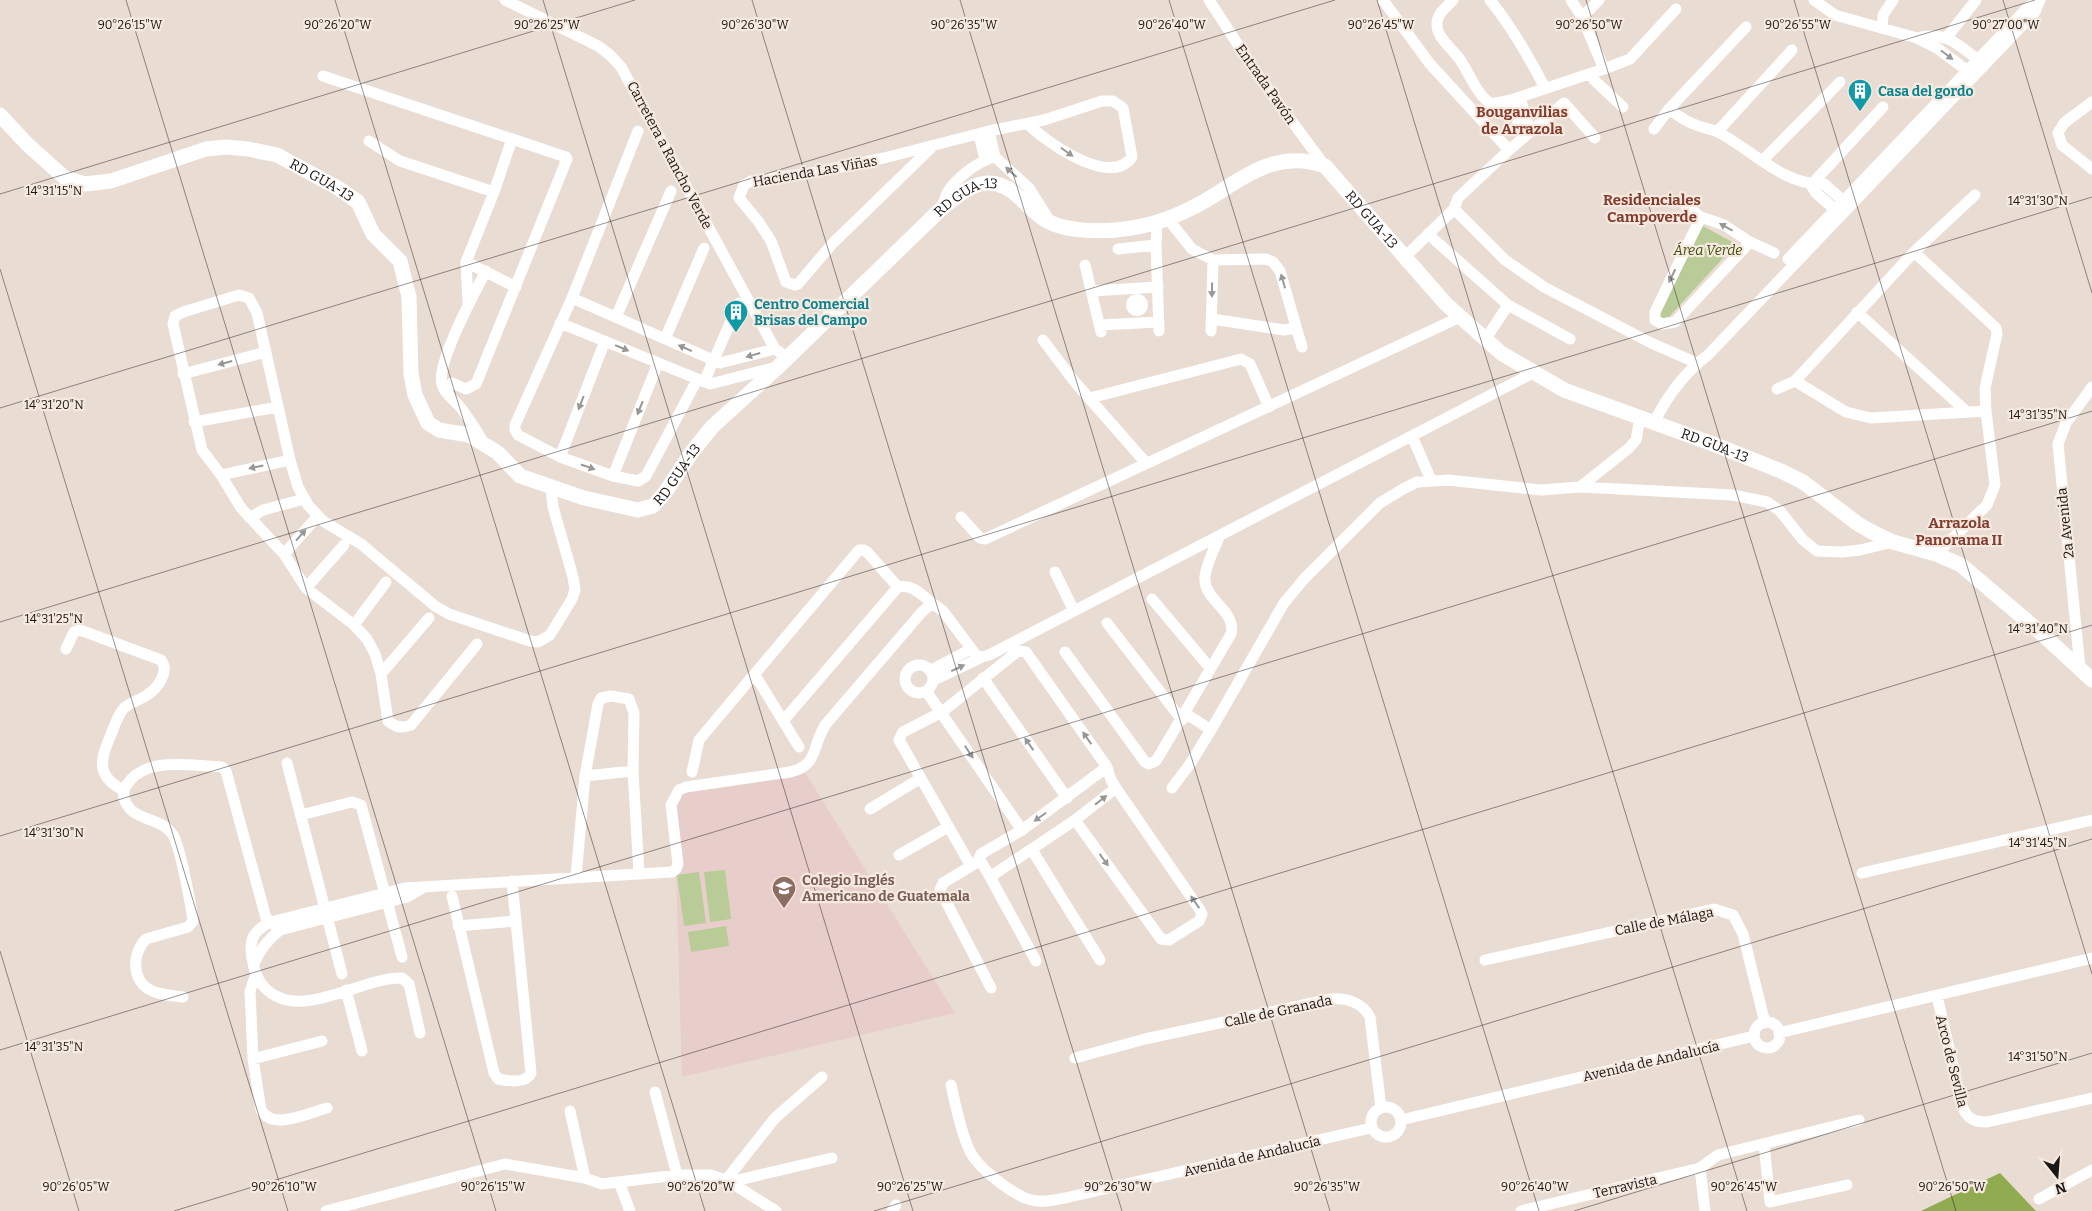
<svg xmlns="http://www.w3.org/2000/svg" width="2092" height="1211" viewBox="0 0 2092 1211" font-family="Bitter,serif">
<rect width="100%" height="100%" fill="#e9dcd3"/>
<path fill="#e8cecb" d="M804,771L955,1013L682,1077L674,805L681,793Z"/>
<path fill="#b9cb96" d="M1703,226L1736,244L1669,317L1662,318L1658,316L1657,309Z
M725,870L731,919L710,922L704,872Z
M699,872L706,923L684,926L677,875Z
M726,926L729,946L691,952L688,932Z"/>
<path fill="#91ac50" d="M2000,1173L2036,1211H1921Z"/>
<g fill="none" stroke-linecap="round" stroke-linejoin="round">
<path stroke="#fff" stroke-width="11" d="M505,0L598,46L610,55L621,67L775,349L787,357
M1209,0L1259,77L1325,166
M1383,0L1430,64L1509,150
M1453,0C1447,7 1436,14 1437,25C1437,37 1451,48 1458,57C1469,71 1475,93 1491,104L1511,100L1604,69L1630,59L1676,9
M1490,0C1512,27 1529,57 1545,88
M1571,0L1582,17L1604,69
M1814,0L1835,15L1917,38L1937,48L1973,75
M1582,17L1599,0
M1882,28L1883,15L1893,0
M1947,37L1976,0
M1917,38C1947,30 1960,46 1983,64
M1591,74L1594,80L1623,107
M323,76L566,157L567,159L476,384L466,389L452,383L445,390
M1520,97L1530,132
M1511,100L1523,138
M2092,102L2064,123L2058,133L2062,145L2092,169
M1669,109C1677,115 1686,122 1696,125C1703,128 1711,129 1718,132C1752,150 1784,186 1824,184L1847,204
M1654,129L1669,109L1746,27
M638,131L572,298L515,425V430L518,435L560,457L613,476L638,481L646,476L697,380
M989,131L995,157L1029,188L1049,220
M1717,132L1792,50
M979,134L985,160
M369,141L400,161L494,192
M932,147L833,243L798,284L795,285L786,282L771,241L758,221L739,198L744,185L751,181L817,172L884,158L989,131L1044,120L1102,101H1113L1123,108L1132,157C1110,188 1046,142 1028,124
M1762,161L1840,82
M1811,185L1883,107
M1811,185L1816,193L1839,213
M1686,206L1701,217L1724,225L1750,242L1774,253
M941,209C943,204 945,198 947,193C956,178 978,161 995,157
M1454,209L1505,260L1544,287L1651,343L1697,363
M1701,217L1655,312V320L1662,324L1675,322L1750,242
M1167,218L1192,249L1213,260L1266,259L1273,262L1280,271L1302,347
M1157,221L1156,245L1159,331
M1428,234L1508,305L1570,339
M1118,249L1156,245
M1914,252L1996,328L1997,334L1985,388L1986,411L1995,485L1987,505L1936,554
M1404,258L1454,209L1458,198L1509,150L1564,103L1595,138
M1788,259L2028,7L2040,0
M466,262L516,287
M1085,265L1101,332
M1092,291L1158,287
M572,298L720,363L775,349
M1131.5 305a5.5 5.5 0 1 1 11 0a5.5 5.5 0 1 1-11 0Z
M468,303L466,262L494,192L512,139
M1857,312L1966,411
M616,317L671,191
M1212,319L1284,330L1296,328
M560,323L710,384L777,367
M1100,325L1159,322
M1211,331L1213,260
M665,339L704,248
M1043,340L1074,381L1146,463
M1485,340L1508,305
M183,374L266,352
M1795,381L1846,412L1871,418L1986,411
M704,382L739,303
M1777,389L1795,381L1914,252L1975,195
M1090,398L1241,359L1250,364L1269,407
M194,422L278,407
M1654,423C1667,396 1684,373 1708,355L2035,12L2040,0
M1412,436L1431,480
M484,443C477,431 469,419 461,408C455,401 444,393 442,384C436,363 475,292 486,271
M560,457L605,341
M221,475L290,460
M613,476L658,363
M1580,487L1629,448L1636,440L1640,418
M961,517L980,538L985,539L1460,317
M250,518L263,510L304,499
M284,554L318,516
M1055,572L1074,611
M306,588L344,545
M1152,599L1210,668
M1107,623L1182,720
M354,625L386,582
M477,644L411,725C402,729 395,727 388,721L381,674L375,654L367,639L354,625L306,588L284,554L241,508L221,475L202,450L173,324L175,316L183,312L239,295L249,298L257,313L290,460L298,487L308,505L323,521L361,544L435,606L449,614L530,641L538,642L550,635L572,599L575,590L573,577L553,507L551,486
M66,649L74,632L80,630L161,660C170,671 158,688 147,695C140,700 131,702 124,708C118,715 115,724 112,732C101,758 94,775 123,790
M1065,652L1145,762L1149,764L1156,761L1231,634C1237,610 1202,600 1205,576C1207,562 1215,548 1220,535
M905 679a14 14 0 1 1 28 0a14 14 0 1 1-28 0Z
M2080,668L2058,444L2066,423L2092,387
M931,670L971,649
M381,674L429,618
M755,675L799,747
M983,678L1067,798
M934,680L982,657
M926,691L1022,830
M1185,713L1211,730
M783,721L898,587C912,584 921,594 932,603
M287,763L342,974
M1107,767L1022,830L981,854L979,858L990,877L1075,820L1116,788
M692,772L699,740L859,550H864L868,553L898,587
M585,776L633,771
M1172,788L1190,764L1211,730L1284,603L1304,579L1380,503L1403,489L1417,482L1448,480L1541,490L1580,487L1733,495L1767,502L1780,511L1803,540L1817,551L1842,552L1860,550L1893,542
M870,809L921,778
M301,815L352,802L361,805L402,957
M1032,850L1100,960
M899,855L948,827
M976,863L943,883L940,890L991,988
M971,866L899,740L903,732L942,712L1018,651L1026,652L1107,767L1111,780L1116,788L1200,910L1202,914L1199,921L1169,940L1161,939L1075,820
M1862,873L2092,820
M576,877L585,776L598,704L601,698L611,696L629,699L634,713L633,771L639,874
M990,877L1036,961
M452,896L494,1073L498,1079C509,1081 526,1084 531,1073L512,881
M458,926L516,921
M1485,960L1714,909L1733,915L1743,934L1765,1023
M254,964C260,949 268,940 280,930L407,897L421,889
M256,974L250,991L253,1059L261,1110C273,1131 308,1113 327,1108
M346,990L362,1051
M1937,996L1962,1105C1966,1118 1973,1122 1987,1122L2092,1098
M183,997C174,996 163,995 155,992C131,984 131,954 146,939L188,927L193,921C191,905 180,846 173,835C164,820 143,821 131,810C125,803 121,794 126,786C144,755 192,766 222,767L226,771L266,918L280,930
M1754 1035a13 13 0 1 1 26 0a13 13 0 1 1-26 0Z
M420,1033L409,984L402,978C360,977 299,1024 264,987C255,977 251,960 251,947C251,935 260,927 271,922L405,888L672,872L676,869L678,864L671,805L679,790L686,787L790,772C819,766 812,744 826,724L921,613L932,603L943,611L976,655L982,657L989,655L1533,373
M1779,1033L2092,958
M1075,1058L1145,1039L1331,999C1346,998 1362,1002 1370,1017L1381,1108
M253,1059L322,1041
M951,1085C956,1106 960,1130 969,1149C976,1167 1013,1195 1031,1200C1043,1203 1054,1200 1065,1198L1371,1128
M655,1092L677,1175
M1371 1122a15 15 0 1 1 30 0a15 15 0 1 1-30 0Z
M570,1111L585,1178
M1401,1120L1754,1036
M1764,1144L1770,1202L1847,1185
M1700,1168L1705,1211
M726,1180L775,1118L822,1077
M619,1182L630,1211
M730,1182L832,1158
M2039,1199L2092,1170
M326,1211L505,1164L585,1178L602,1184L677,1175H711L730,1182L776,1211
M892,1211L896,1205
M1521,1211L1700,1168L1718,1155L1859,1120"/>
<path stroke="#fff" stroke-width="15" id="s1" d="M0,115L28,145L65,178L85,184L111,181L206,149L226,147L248,149L277,155L338,188L358,202L373,234L400,261L409,297L411,374L415,395L428,423L439,430L469,435L498,453L520,476L584,498L638,510L653,506L664,494L692,452L712,427L778,367L941,209C968,187 990,169 1020,198C1029,206 1038,217 1049,222C1069,232 1103,232 1124,229C1151,226 1180,215 1203,202C1243,179 1275,148 1325,166L1446,304L1501,353L1564,390L1713,444L1781,471L1803,482L1858,524L1872,532L1893,542L1936,554L1961,565L2040,632L2092,680"/>
</g>
<defs><path id="oneway-solid" d="M-6-.8H1V-3.2L6.5 0L1 3.2V.8H-6Z" transform="scale(1.25)"/></defs>
<g fill="#989795">
<use href="#oneway-solid" transform="translate(1947 55) rotate(37)"/>
<use href="#oneway-solid" transform="translate(1067 152) rotate(35)"/>
<use href="#oneway-solid" transform="translate(1011 172) rotate(-138)"/>
<use href="#oneway-solid" transform="translate(1726 227) rotate(-151)"/>
<use href="#oneway-solid" transform="translate(1672 276) rotate(116)"/>
<use href="#oneway-solid" transform="translate(1283 281) rotate(-106)"/>
<use href="#oneway-solid" transform="translate(1212 290) rotate(91)"/>
<use href="#oneway-solid" transform="translate(622 348) rotate(23)"/>
<use href="#oneway-solid" transform="translate(685 348) rotate(-156)"/>
<use href="#oneway-solid" transform="translate(753 355) rotate(164)"/>
<use href="#oneway-solid" transform="translate(225 363) rotate(165)"/>
<use href="#oneway-solid" transform="translate(581 403) rotate(111)"/>
<use href="#oneway-solid" transform="translate(640 408) rotate(112)"/>
<use href="#oneway-solid" transform="translate(256 467) rotate(168)"/>
<use href="#oneway-solid" transform="translate(588 467) rotate(19)"/>
<use href="#oneway-solid" transform="translate(301 535) rotate(-48)"/>
<use href="#oneway-solid" transform="translate(958 668) rotate(-25)"/>
<use href="#oneway-solid" transform="translate(1087 738) rotate(-125)"/>
<use href="#oneway-solid" transform="translate(1029 744) rotate(-125)"/>
<use href="#oneway-solid" transform="translate(969 752) rotate(56)"/>
<use href="#oneway-solid" transform="translate(1101 800) rotate(-38)"/>
<use href="#oneway-solid" transform="translate(1040 817) rotate(145)"/>
<use href="#oneway-solid" transform="translate(1104 860) rotate(54)"/>
<use href="#oneway-solid" transform="translate(1195 902) rotate(-125)"/>
</g>
<path fill="none" stroke="#1b1714" stroke-width="1" stroke-opacity="0.45" d="M126,0L496,1211M335,0L705,1211M543,0L913,1211M752,0L1122,1211M960,0L1330,1211M1169,0L1539,1211M1377,0L1747,1211M1586,0L1956,1211M1794,0L2092,974M2003,0L2092,293M0,194L635,0M0,269L288,1211M0,408L1335,0M0,622L2035,0M0,836L2092,197M0,951L79,1211M0,1050L2092,411M174,1211L2092,625M874,1211L2092,839M1574,1211L2092,1053"/>
<defs>
<symbol id="building-pin" viewBox="-11 -11 22 30"><path d="M0 17L-7.5 6A9.5 9.5 0 1 1 7.5 6Z" fill="#0f9aa8" stroke="#f6e9e0"/><path d="M-4-6H4V6H1V3H-1V6H-4ZM-2.5-4.3h1.7v1.8h-1.7ZM.8-4.3h1.7v1.8H.8ZM-2.5-1h1.7V.8h-1.7ZM.8-1h1.7V.8H.8Z" fill="#fff"/></symbol>
<symbol id="school-pin" viewBox="-11 -11 22 30"><path d="M0 17L-7.5 6A9.5 9.5 0 1 1 7.5 6Z" fill="#8d6e63" stroke="#f6e9e0"/><path d="M0-5L7-2L0 1L-7-2ZM-4 1L0 2.5L4 1V4Q0 6-4 4Z" fill="#fff"/></symbol>
</defs>
<g fill-rule="evenodd">
<use href="#building-pin" x="1846" y="77" width="28" height="38"/>
<use href="#building-pin" x="722" y="298" width="28" height="38"/>
<use href="#school-pin" x="770" y="874" width="28" height="38"/>
</g>
<g text-anchor="middle" stroke-width="4.5" stroke-linejoin="round" paint-order="stroke">
<g font-size="14" fill="#1b1714" stroke="#f6e9e0">
<text transform="translate(1266 84) rotate(55)" y="5">Entrada Pavón</text>
<text transform="translate(670 155) rotate(62)" y="5">Carretera a Rancho Verde</text>
<text transform="translate(815 171) rotate(-10)" y="5">Hacienda Las Viñas</text>
<text dy="5" stroke="none"><textPath href="#s1" startOffset="361">RD GUA-13</textPath></text>
<text dy="5" stroke="none"><textPath href="#s1" startOffset="1335">RD GUA-13</textPath></text>
<text dy="5" stroke="none"><textPath href="#s1" startOffset="1799">RD GUA-13</textPath></text>
<text dy="5" stroke="none"><textPath href="#s1" startOffset="2219">RD GUA-13</textPath></text>
<text dy="5" stroke="none"><textPath href="#s1" startOffset="931">RD GUA-13</textPath></text>
<text transform="translate(2065 523) rotate(-96)" y="5">2a Avenida</text>
<text transform="translate(1664 921) rotate(-11)" y="5">Calle de Málaga</text>
<text transform="translate(1278 1011) rotate(-12)" y="5">Calle de Granada</text>
<text transform="translate(1651 1061) rotate(-13)" y="5">Avenida de Andalucía</text>
<text transform="translate(1952 1061) rotate(76)" y="5">Arco de Sevilla</text>
<text transform="translate(1252 1156) rotate(-13)" y="5">Avenida de Andalucía</text>
<text transform="translate(1625 1186) rotate(-13)" y="5">Terravista</text>
</g>
<g font-size="14" font-weight="bold" fill="#0d838f" stroke="#f6e9e0" text-anchor="start">
<text x="1878" y="96">Casa del gordo</text>
<text x="754" y="309">Centro Comercial<tspan x="754" dy="16">Brisas del Campo</tspan></text>
</g>
<g font-size="14" font-style="italic" fill="#425310" stroke="#f6e9e0">
<text x="1708" y="255">Área Verde</text>
</g>
<g font-size="14" font-weight="bold" fill="#785e54" stroke="#f6e9e0" text-anchor="start">
<text x="802" y="885">Colegio Inglés<tspan x="802" dy="16">Americano de Guatemala</tspan></text>
</g>
<g font-size="15" font-weight="bold" fill="#833d2e" stroke="#f6e9e0">
<text x="1522" y="117">Bouganvilias<tspan x="1522" dy="17">de Arrazola</tspan></text>
<text x="1652" y="205">Residenciales<tspan x="1652" dy="17">Campoverde</tspan></text>
<text x="1959" y="528">Arrazola<tspan x="1959" dy="17">Panorama II</tspan></text>
</g>
</g>
<g font-size="12" text-anchor="middle" fill="#1b1714" stroke="#f6e9e0" stroke-width="4.5" stroke-linejoin="round" paint-order="stroke">
<text x="130" y="29">90°26'15"W</text>
<text x="338" y="29">90°26'20"W</text>
<text x="547" y="29">90°26'25"W</text>
<text x="755" y="29">90°26'30"W</text>
<text x="964" y="29">90°26'35"W</text>
<text x="1172" y="29">90°26'40"W</text>
<text x="1381" y="29">90°26'45"W</text>
<text x="1589" y="29">90°26'50"W</text>
<text x="1798" y="29">90°26'55"W</text>
<text x="2006" y="29">90°27'00"W</text>
<text x="54" y="195">14°31'15"N</text>
<text x="2038" y="205">14°31'30"N</text>
<text x="54" y="409">14°31'20"N</text>
<text x="2038" y="419">14°31'35"N</text>
<text x="54" y="623">14°31'25"N</text>
<text x="2038" y="633">14°31'40"N</text>
<text x="54" y="837">14°31'30"N</text>
<text x="2038" y="847">14°31'45"N</text>
<text x="54" y="1051">14°31'35"N</text>
<text x="2038" y="1061">14°31'50"N</text>
<text x="76" y="1191">90°26'05"W</text>
<text x="284" y="1191">90°26'10"W</text>
<text x="493" y="1191">90°26'15"W</text>
<text x="701" y="1191">90°26'20"W</text>
<text x="910" y="1191">90°26'25"W</text>
<text x="1118" y="1191">90°26'30"W</text>
<text x="1327" y="1191">90°26'35"W</text>
<text x="1535" y="1191">90°26'40"W</text>
<text x="1744" y="1191">90°26'45"W</text>
<text x="1952" y="1191">90°26'50"W</text>
</g>
<g transform="translate(2057 1176) rotate(163)" stroke="#f6e9e0" stroke-width="4" paint-order="stroke">
<path d="M0-4L9 19L0 12L-9 19Z" fill="#1b1714"/>
<text y="-8" font-size="14" font-weight="bold" text-anchor="middle" fill="#1b1714">N</text>
</g>
</svg>
